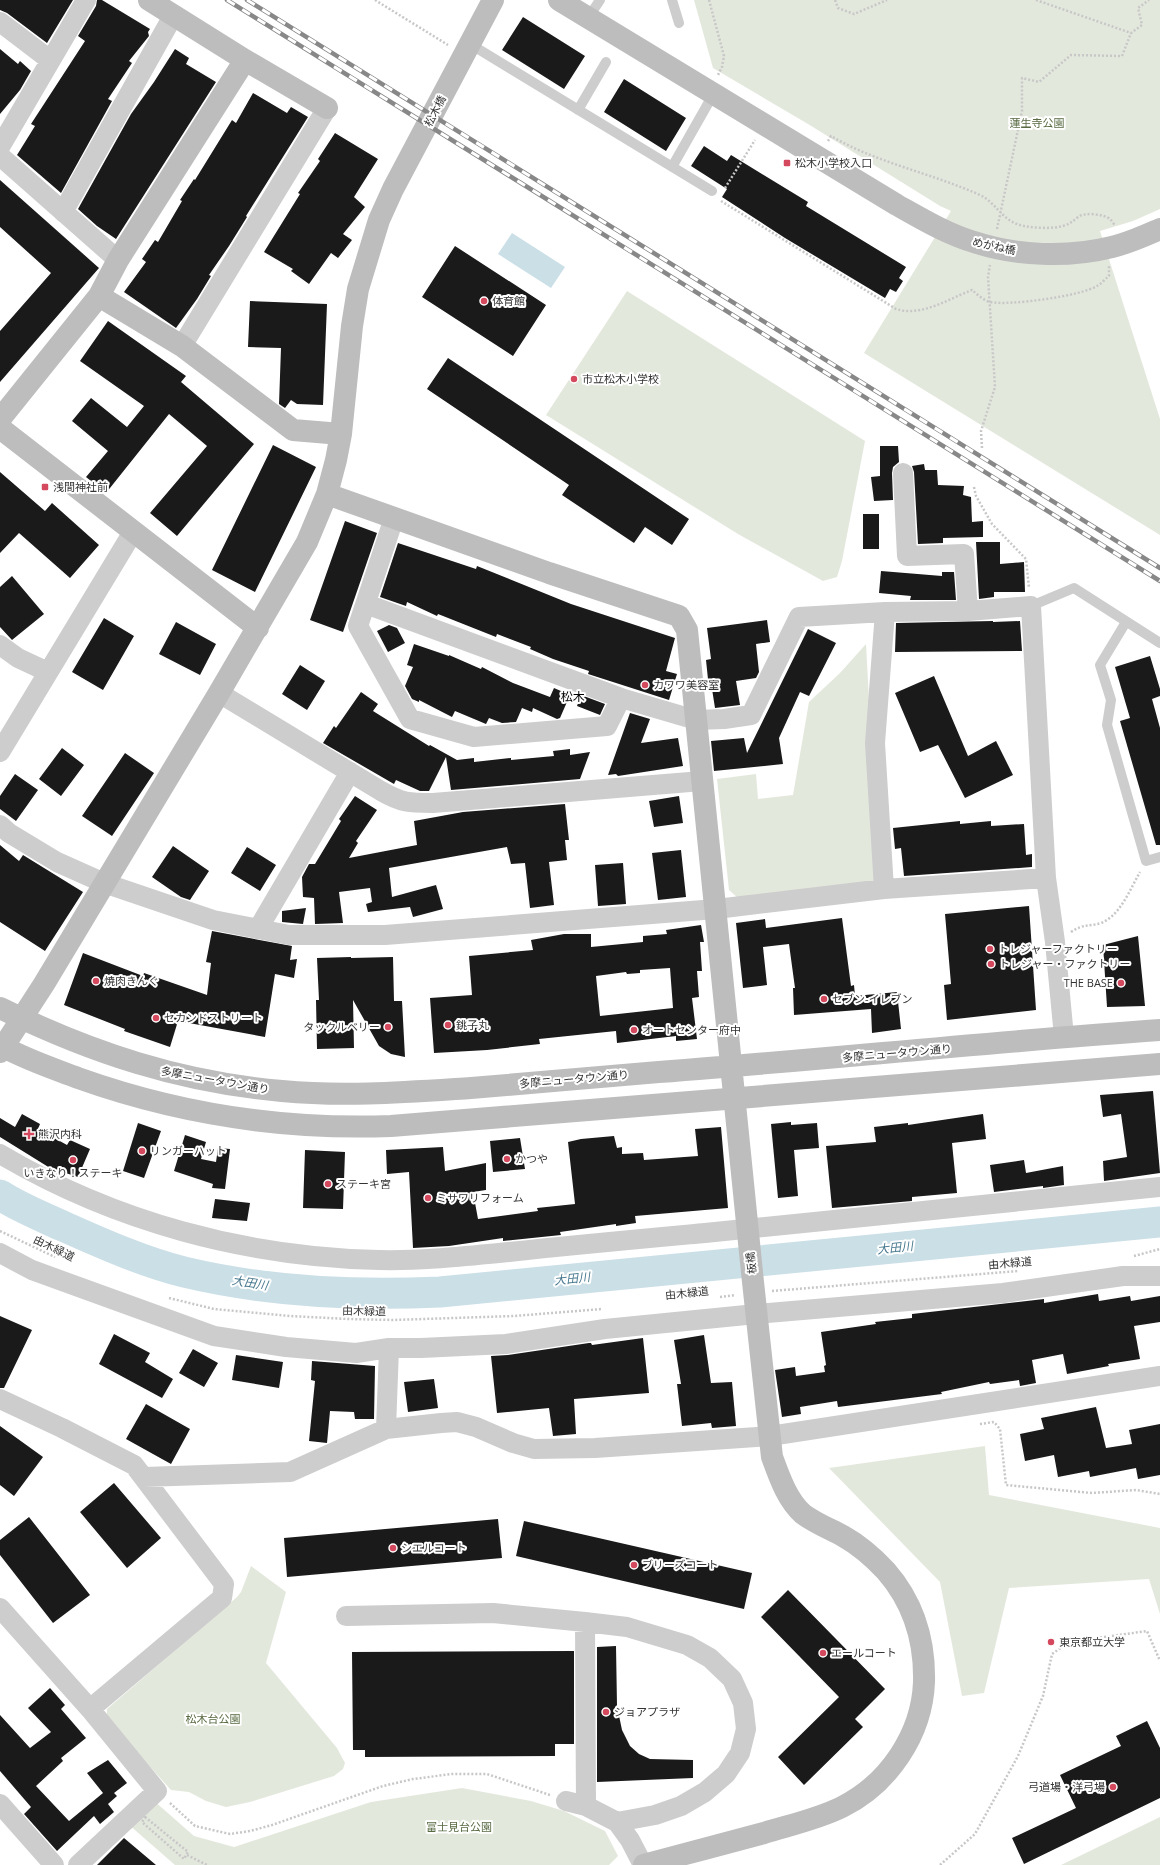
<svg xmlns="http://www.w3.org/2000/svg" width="1160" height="1865" viewBox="0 0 1160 1865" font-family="'Open Sans','Noto Sans JP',sans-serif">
<rect width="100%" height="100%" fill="#fff"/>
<path fill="#e3e8dd" d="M694,0H1160V209L1133,221L1100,231L1160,419V535L864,353L951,211L940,206L808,124L713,68Z
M627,291L865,441L842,561L837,577L823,581L738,534L546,415Z
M866,644L879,884L739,899L729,890L717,779L756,774L758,799L793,795L809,702L840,673Z
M985,1446L989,1495L1160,1528V1614L1149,1579L1009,1588L984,1693L962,1696L940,1582L829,1468Z
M251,1566L286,1592L266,1663L337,1748L345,1763L343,1769L334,1776L250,1802L226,1807L206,1801L189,1792L171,1790L107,1719V1709L237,1597L241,1592Z
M462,1788L531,1801L564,1811L605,1831L618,1856L609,1865H175L128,1824L153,1800L194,1836L234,1847L371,1802Z
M1160,1817V1865H1061Z"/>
<path fill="#cbdfe7" d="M512,233L565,267L551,288L498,254Z"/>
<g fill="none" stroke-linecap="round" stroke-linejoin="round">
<path stroke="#cbdfe7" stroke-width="31" d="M0,1195C20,1208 43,1217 65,1227C103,1244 144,1262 184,1272C268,1292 354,1296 440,1292L1160,1222"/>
</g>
<path fill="#1a1a1a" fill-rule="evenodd" d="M0,0H73L47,43L7,13L0,10Z
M97,0H102L150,29L148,32L149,36L129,61L132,63L108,99L112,101L61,193L17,155L35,126L31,124L85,41L78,36L96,6Z
M523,17L585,56L564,89L502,50Z
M0,49L18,64L20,61L31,71L20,90L0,114Z
M175,49L189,58L186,64L216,82L116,239L97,226L78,209L131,114L154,82Z
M624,79L686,118L666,151L604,112Z
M253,93L287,113L291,107L308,117L246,216L247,217L229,246L209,275L211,276L197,299L176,328L124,292L146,262L142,259L155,240L158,242L182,201L180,200L194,179L195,180L232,120L236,123Z
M335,133L378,159L354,197L365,207L343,234L352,240L338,258L331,253L309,284L291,271L293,269L264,252L300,194L298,193L320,161L318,159Z
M704,146L727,161L731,155L808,202L806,206L906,267L899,278L903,281L896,292L890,289L885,298L785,238L722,197L727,189L691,166Z
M0,180L99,268L0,382V331L51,273L0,227Z
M455,246L546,305L513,356L422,297Z
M250,301L327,304L323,405L297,404L291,400L285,408L279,404L281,348L248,347Z
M108,321L186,376L181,382L254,444L177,536L150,513L207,446L169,414L106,493L86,477L108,451L72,421L91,398L127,427L144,406L80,361Z
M448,358L689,519L672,545L645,527L634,543L562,495L569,485L427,389Z
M273,445L316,467L255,592L212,570Z
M880,446H898L899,462L893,467L892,473L893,500L874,501L871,477L880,476Z
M924,464L925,470H937L938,485L964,486L963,495L971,497L972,522L983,521V537L943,538V543L918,544L914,472L912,466Z
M0,472L45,511L52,503L99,545L70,578L19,533L0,553Z
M863,514H879V549H863Z
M345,521L377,533L343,632L310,620Z
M976,542H1000V564L1024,562L1025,592H994V597L979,599Z
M398,543L476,569L477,566L571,604L675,638L666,671L677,674L669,700L588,674L589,671L553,659L530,649L531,647L497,634L496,637L438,614L437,616L407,602L406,606L380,597Z
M881,571L942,576V572H954L956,600H910L911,596L879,593Z
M12,576L44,614L12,640L0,627V587Z
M104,618L134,636L103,690L72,672Z
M767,620L770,642L756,644L759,672L756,678L736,681L740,705L715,708L712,689H709L706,660L711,659L707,628Z
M993,621V622L1020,621L1022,651L895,652L896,623Z
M176,622L216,644L200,675L159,654Z
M389,625L397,628L405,643L388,652L377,631Z
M808,629L836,643L809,696L800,692L779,738L783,764L714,771L711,741L744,738L747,753Z
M414,644L449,656V655L481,669L482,667L513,683L550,697L554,688L570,695L560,718L557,719L533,708L532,712L522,708L516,722L502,723L489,718L486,724L455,711L452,717L419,700V702L412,699L405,686L413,667L407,665Z
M1150,656L1160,689V696L1152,699L1160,728V845H1156L1120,721L1130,718L1115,667Z
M300,665L325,681L307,710L282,694Z
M934,676L968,756L996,741L1013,775L965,798L938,745L920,752L895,693Z
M361,692L378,704L373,711L429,746L430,745L457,760L474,758V762L511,758V760L554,756L553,751L570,749V755L590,752L580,779L451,790L446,757L429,791H420L396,780L394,784L323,743L334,726L336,728Z
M581,695L605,704L600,715L577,706Z
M630,713L650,719L641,743L678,738L683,766L618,776L616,774L608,775Z
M62,748L84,765L61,796L39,779Z
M125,753L154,773L112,836L82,816Z
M15,774L38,790L16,821L0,809V796Z
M355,796L377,810L356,841L358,843L349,858L417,845L414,821L463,812L565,804L569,840H565L567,860L549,862L554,905L530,908L525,863L511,864L507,847L389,868L392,897L436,885L443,909L413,917L410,907L368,912L366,904L372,902L370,888L339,892L343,923L315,924L314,898L303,897L302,877L309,864H315L341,821L339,819Z
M679,796L683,823L654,827L649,801Z
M960,821V824L991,821V826L1024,824L1026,855L1032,854V867L904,876L901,848L895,849L893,828Z
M0,845L19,861L23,855L83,892L45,951L0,922Z
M173,846L209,871L190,900L181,897L152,877Z
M247,847L276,865L260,891L231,873Z
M681,850L686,897L658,900L652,853Z
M623,863L626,904L598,906L595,865Z
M1029,906L1036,1010L947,1020L944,985L951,984L945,914Z
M306,908L303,924L282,922V911Z
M842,918L851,986L854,985L855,996L897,992L901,1029L872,1033L871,1009L794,1015L793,988H795L789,944L763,947L767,985L743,988L736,923L765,919L766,928Z
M701,925L704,942H700L702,971H697L699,997L692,998L697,1039L676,1041V1036L617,1043L616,1031L539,1039L540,1044L487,1050L434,1053L430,998L472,995L469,956L533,950L531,940L564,934H591V947L643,942V936L667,934L666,930ZM670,968L673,1008L600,1016L596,976L626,972L627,974L640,973V970Z
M212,931L292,946L290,960L297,959L294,978L275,974L265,1037L178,1021L170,1047L124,1031L125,1029L64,1005L83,953L143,976L144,973L207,995L211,963L206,962Z
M1138,936L1145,1006L1107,1007L1103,945Z
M351,957V958L393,957L394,1001H402L405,1057L391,1054L379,1046L353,1000L354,1048L317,1049L316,1000H319L317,958Z
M1153,1091L1160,1173L1104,1181L1103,1161L1127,1157L1121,1114L1103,1117L1100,1095Z
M22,1114L40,1124L38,1129L67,1145L70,1140L90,1149L78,1177L50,1168L0,1137V1118L15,1127Z
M983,1114L986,1139L952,1143L957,1193L912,1197V1201L832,1208L826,1146L876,1142L874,1127L908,1123V1125Z
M791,1122V1125L817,1123L819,1148L794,1150L798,1196L778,1198L771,1124Z
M138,1123L161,1131L144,1178L123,1171Z
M721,1127L728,1208L635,1216L636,1223L616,1226V1224L560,1232L561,1235L503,1241V1238L449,1246L413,1248L409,1172L387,1174L386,1150L443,1147L445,1171L486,1163V1190L473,1192L478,1219L538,1211L537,1208L575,1204L568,1142L581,1139L614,1136L617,1148L622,1147V1154L643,1153L644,1160L698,1156L695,1129Z
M185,1135L206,1142L201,1159L216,1162L218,1148L230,1149L225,1189L212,1188L213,1184L174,1171Z
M520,1138L525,1169L493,1172L490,1141Z
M305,1150L345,1152L343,1209L303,1208Z
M1024,1160L1026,1173L1063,1166L1064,1185L1043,1188V1186L994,1192L990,1165Z
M215,1199L250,1203L247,1221L212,1218Z
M1098,1294L1099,1301L1130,1296L1131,1301L1160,1296V1322L1134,1326L1140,1359L1108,1364L1109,1366L1067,1374L1063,1354L1032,1360L1036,1383L1020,1386L1019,1380L990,1384L989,1382L941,1392L942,1394L838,1407L837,1401L800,1407L801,1414L782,1417L775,1370L795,1367L796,1376L825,1372L824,1366L826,1365L821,1332L876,1324L875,1322L912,1318V1314L1044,1299V1303Z
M0,1316L32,1330L4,1388H0Z
M114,1334L150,1353L145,1362L173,1379L162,1398L99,1364Z
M704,1335L711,1383L732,1382L736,1426L712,1428L711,1423L682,1426L677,1384H681L674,1340Z
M643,1338L649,1393L574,1399L576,1434L553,1436L549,1408L497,1413L491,1356L508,1355L589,1343H591L592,1345Z
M193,1349L218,1363L204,1387L179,1373Z
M236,1355L283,1362L279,1388L232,1380Z
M312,1361L375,1366L374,1419H355L354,1412L330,1411L327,1443L309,1441L315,1381L311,1380Z
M434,1379L438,1408L408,1412L404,1382Z
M146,1404L190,1429L171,1464L126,1439Z
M1096,1407L1106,1448L1132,1444L1129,1430L1160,1424V1475L1138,1479L1136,1468L1090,1477L1089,1471L1058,1477L1054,1455L1025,1461L1020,1434L1044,1429L1041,1418Z
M0,1426L43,1457L14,1496L0,1485Z
M114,1483L161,1538L127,1568L80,1512Z
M29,1517L90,1595L53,1623L0,1555V1540Z
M498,1519L502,1558L287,1577L284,1538Z
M524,1521L752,1573L744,1609L516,1556Z
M788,1590L885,1689L855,1719L863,1727L804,1785L778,1757L839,1697L761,1617Z
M616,1646L617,1706L622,1730L630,1746L639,1754L650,1759L693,1760V1778L597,1782V1647Z
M574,1651V1744H555V1756L365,1757V1750H353L352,1652Z
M50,1688L65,1705L61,1709L86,1738L61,1758L63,1761L36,1786L69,1821L103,1793L87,1773L108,1760L127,1783L114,1793L117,1796L108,1804L114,1812L100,1824L94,1816L57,1851L24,1814L31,1807L0,1771V1715L30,1748L51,1732L28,1708Z
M1147,1721L1160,1748V1798L1024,1864L1012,1838L1076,1808L1060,1775L1121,1746L1116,1736Z
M124,1838L156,1865H97Z"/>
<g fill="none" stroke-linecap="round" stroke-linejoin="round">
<path stroke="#c7c7c7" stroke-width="2.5" stroke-dasharray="2 2" stroke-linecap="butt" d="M375,0L448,45
M709,0L724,56L722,67L718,75
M835,0L838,8L854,14L887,0
M1036,0L1131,33L1142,25L1138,8L1149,0
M828,141L831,136C877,163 931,173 980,195C997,203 1002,222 1024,226C1036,228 1051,229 1063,226C1070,224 1073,221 1078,217C1084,212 1104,214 1110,219C1112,221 1114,224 1115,226
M725,188L755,140
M721,201L896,309C922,317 948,299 972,290C977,294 983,300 990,302C1009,306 1081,296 1097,286C1101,284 1105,279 1109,276V266
M997,229L1022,111V78L1039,82L1071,55L1122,56L1131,33
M982,448L981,431L995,387L988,277L990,265
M974,487L976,496L992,524L1026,559L1029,588
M1071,932C1085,923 1088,927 1101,923C1121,915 1130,889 1140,872
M0,1231L55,1257
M1134,1256L1160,1249
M772,1291L1018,1271
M720,1297L735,1295
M169,1298L214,1309L290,1316L348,1319L393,1320L514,1316L602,1309
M980,1424L994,1422L1000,1429L1006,1485L1092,1493L1136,1490L1160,1494
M170,1803L195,1826L230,1834L250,1831L272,1825L383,1786L413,1779L452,1774H487L550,1795
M145,1817L188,1852L184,1859L142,1822Z
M187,1855L207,1865
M940,1865L975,1834L1018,1756L1043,1696L1052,1654L1069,1642L1147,1631L1160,1661"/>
<path stroke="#cdcdcd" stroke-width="10" d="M672,0L679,23
M588,18L600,0
M470,44L712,191
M578,110L606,62
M672,167L714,93
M1031,606L1074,588L1160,643
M1126,622L1100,665L1111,700L1107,725L1146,861L1160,857"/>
<path stroke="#cdcdcd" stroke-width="20" d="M0,22L50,60
M0,147L86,0
M0,156L118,260
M63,212L173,16
M182,346L327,108
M903,473L907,556L964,554L968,611
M394,518L358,626L410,719L474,737L607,726L621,698
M366,604L621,698L696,720L724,719L751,715L799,617L885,612L968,611L1031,606L1046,878L1055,942L1064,1037
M0,645L18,658L48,672
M219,693L381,791C402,803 409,803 433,803L702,781
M0,752L133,532
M0,825L9,833L57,862L104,883L213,920L289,935H385L716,909L884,889L1046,878
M884,889L875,743L885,612
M258,929L350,772
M0,1154C115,1222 246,1257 379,1260C423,1261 466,1256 509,1252C574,1245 640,1239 705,1233C856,1218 1008,1203 1160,1187
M0,1253L32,1270L214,1336L286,1347L356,1353L389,1348H421L506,1344L605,1329L756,1314L1003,1293L1123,1276H1160
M0,1399L62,1428L134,1465L224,1584L222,1598L90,1709
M386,1429L389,1348
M144,1477L290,1472L386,1429L441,1423L457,1422L476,1427L513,1443L534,1449L595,1448L770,1436L1160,1376
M0,1608L90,1709L157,1791L78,1865
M346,1616L493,1613L585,1622L627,1627L687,1645L710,1658L732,1679L743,1703L746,1729L740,1753L726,1774L705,1792L681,1806L655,1815L617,1822
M585,1622L586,1806
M566,1801L586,1806L617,1822L630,1840L643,1865
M0,1804L54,1865"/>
<path stroke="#bdbdbd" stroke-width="22" d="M149,0L245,60L327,108
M559,0L897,205C922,219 947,234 974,242C1016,256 1068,258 1112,247C1129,243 1144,236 1160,229
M99,296L182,346L293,430L341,434
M0,419L99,296L118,260L245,60
M0,428L258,628
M327,494L549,573L679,616L687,630L753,1282L772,1457C779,1476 787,1500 803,1514C815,1523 830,1529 843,1536C859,1545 873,1557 886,1571C913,1602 925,1641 924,1682C922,1735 888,1784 842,1807C818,1819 790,1825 764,1833C724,1844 684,1854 644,1865
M0,1008C92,1053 180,1082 282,1091C345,1097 408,1092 471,1088C530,1083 588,1078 647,1073C818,1060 989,1042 1160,1030
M0,1045C24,1059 52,1068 78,1078C179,1114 284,1130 391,1126L1160,1064
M0,1052L44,984L219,693L307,542L327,494L336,460L341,434L352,326L358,289L379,220L393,189L493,0"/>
<defs>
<path id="rail" d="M227,0L1160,581
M247,0L1160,568"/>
</defs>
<use href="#rail" stroke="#888" stroke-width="4.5"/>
<use href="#rail" stroke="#fff" stroke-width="3" stroke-dasharray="9" stroke-linecap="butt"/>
</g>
<g fill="#d5495e" stroke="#fff" stroke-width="1.5">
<rect x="783" y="159" width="8" height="8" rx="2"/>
<circle cx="484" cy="301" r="4"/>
<circle cx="574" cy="379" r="4"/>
<rect x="41" y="483" width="8" height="8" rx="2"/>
<circle cx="645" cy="685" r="4"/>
<circle cx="990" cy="949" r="4"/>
<circle cx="991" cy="964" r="4"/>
<circle cx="96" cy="981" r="4"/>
<circle cx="1121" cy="983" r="4"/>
<circle cx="824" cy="999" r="4"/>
<circle cx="156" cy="1018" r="4"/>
<circle cx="448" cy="1025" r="4"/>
<circle cx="388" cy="1027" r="4"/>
<circle cx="634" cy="1030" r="4"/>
<path d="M27 1128h4v4h4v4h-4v4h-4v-4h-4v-4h4z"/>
<circle cx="142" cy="1151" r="4"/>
<circle cx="507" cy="1159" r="4"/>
<circle cx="73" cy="1160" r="4"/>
<circle cx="328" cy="1184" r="4"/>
<circle cx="428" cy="1198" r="4"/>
<circle cx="393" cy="1548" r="4"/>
<circle cx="634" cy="1565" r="4"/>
<circle cx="1051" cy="1642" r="4"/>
<circle cx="823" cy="1653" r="4"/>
<circle cx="606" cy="1712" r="4"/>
<circle cx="1113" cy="1787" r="4"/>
</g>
<g text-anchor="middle" stroke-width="4" stroke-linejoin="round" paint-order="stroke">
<g font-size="11" fill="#333" stroke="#fff">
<text transform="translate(435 111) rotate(-62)" y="4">松木橋</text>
<text transform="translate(994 246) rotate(12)" y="4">めがね橋</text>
<text transform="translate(897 1053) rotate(-5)" y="4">多摩ニュータウン通り</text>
<text transform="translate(574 1079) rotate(-5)" y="4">多摩ニュータウン通り</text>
<text transform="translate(215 1080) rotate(10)" y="4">多摩ニュータウン通り</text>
<text transform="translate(54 1248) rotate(26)" y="4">由木緑道</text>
<text transform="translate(751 1263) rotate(-96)" y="4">板橋</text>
<text transform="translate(1010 1263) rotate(-5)" y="4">由木緑道</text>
<text transform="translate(687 1293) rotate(-6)" y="4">由木緑道</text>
<text transform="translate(364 1311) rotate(1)" y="4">由木緑道</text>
</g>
<g font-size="11" fill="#596b43" stroke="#fff">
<text x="1037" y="127">蓮生寺公園</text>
<text x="213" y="1723">松木台公園</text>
<text x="459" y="1831">富士見台公園</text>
</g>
<g font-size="11" fill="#333" stroke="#fff" text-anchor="start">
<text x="795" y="167">松木小学校入口</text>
<text x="492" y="305">体育館</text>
<text x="582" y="383">市立松木小学校</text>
<text x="53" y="491">浅間神社前</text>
<text x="653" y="689">カワワ美容室</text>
<text x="998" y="953">トレジャーファクトリー</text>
<text x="999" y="968">トレジャー・ファクトリー</text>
<text x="104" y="985">焼肉きんぐ</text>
<text x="1113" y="987" text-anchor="end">THE BASE</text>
<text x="832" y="1003">セブン-イレブン</text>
<text x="164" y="1022">セカンドストリート</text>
<text x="456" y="1029">銚子丸</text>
<text x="380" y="1031" text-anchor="end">タックルベリー</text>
<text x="642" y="1034">オートセンター府中</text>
<text x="38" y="1138">熊沢内科</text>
<text x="150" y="1155">リンガーハット</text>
<text x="515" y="1163">かつや</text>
<text x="73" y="1177" text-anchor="middle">いきなり！ステーキ</text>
<text x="336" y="1188">ステーキ宮</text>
<text x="436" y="1202">ミサワリフォーム</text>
<text x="401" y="1552">シエルコート</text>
<text x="642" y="1569">ブリーズコート</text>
<text x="1059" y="1646">東京都立大学</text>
<text x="831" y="1657">エールコート</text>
<text x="614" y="1716">ジョアプラザ</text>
<text x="1105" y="1791" text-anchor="end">弓道場・洋弓場</text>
</g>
<g font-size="12" fill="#000" stroke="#fff">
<text x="573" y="701">松木</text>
</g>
<g font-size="12" font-style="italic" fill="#47788e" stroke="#fff">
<text transform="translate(895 1248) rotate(-6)" y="4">大田川</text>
<text transform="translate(572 1279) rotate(-6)" y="4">大田川</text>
<text transform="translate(250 1283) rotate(9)" y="4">大田川</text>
</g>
</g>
</svg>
